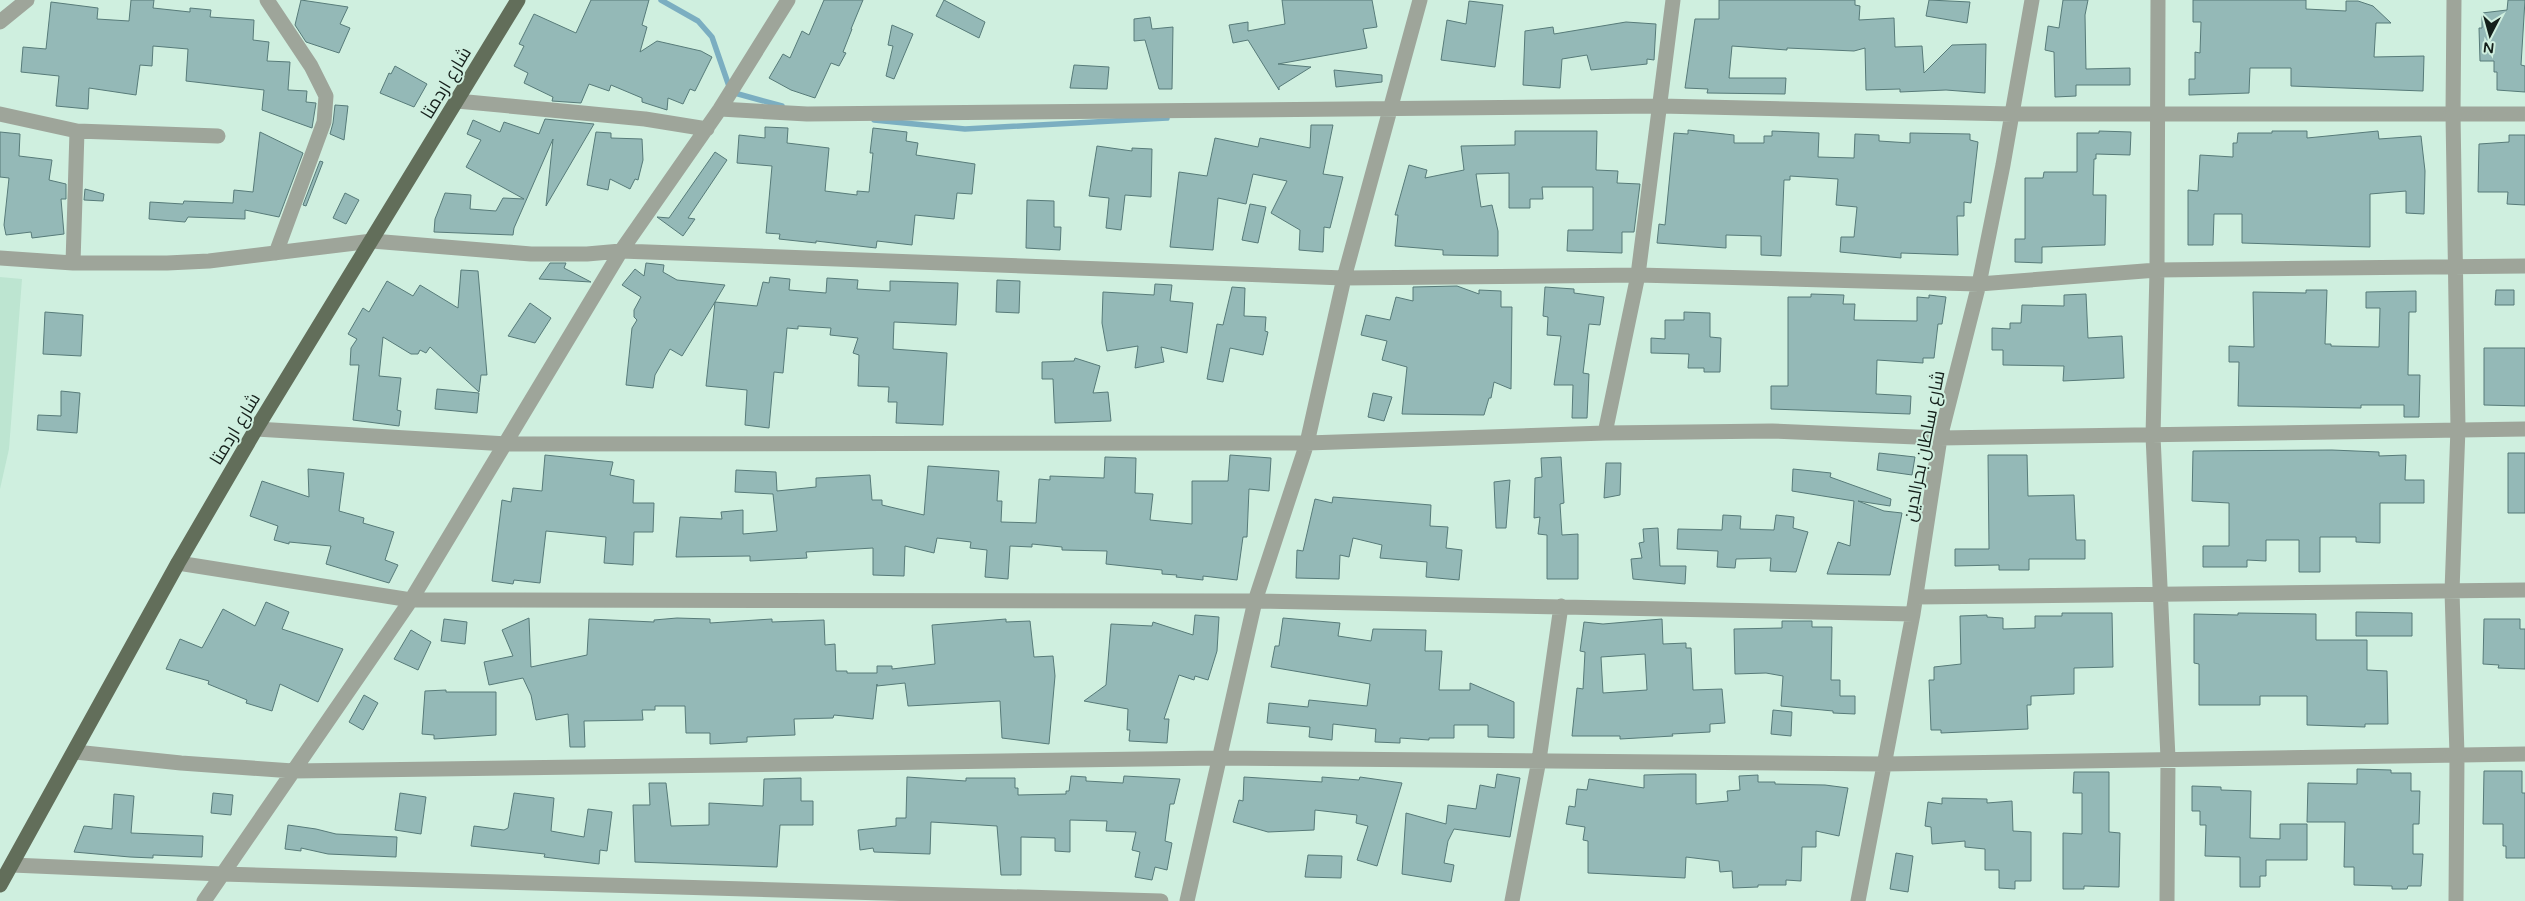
<svg xmlns="http://www.w3.org/2000/svg" width="2525" height="901" viewBox="0 0 2525 901" font-family="'Varela Round',Cairo,sans-serif">
<rect width="100%" height="100%" fill="#cfefdf"/>
<path fill="#bde5d1" d="M0,277L22,279L9,449L0,489Z"/>
<g fill="none" stroke-linecap="round" stroke-linejoin="round">
<path stroke="#7baec1" stroke-width="5.5" d="M661,0L698,21L712,37L731,92L782,106
M874,120L965,129L1167,118"/>
</g>
<path fill="#94b9b7" stroke="#577b79" fill-rule="evenodd" d="M131,0H154L153,8L190,12V8L211,10L210,17L254,20L253,40L269,42L267,61L290,62L288,90L307,91L306,102L316,103L312,128L262,110L264,90L186,81L188,49L153,46L152,66L140,65L136,95L89,88L88,109L56,106L59,76L21,72L23,47L46,49L51,2L98,8L97,19L129,21Z
M301,0L348,7L340,24L350,28L339,53L306,42L295,25Z
M591,0H649L642,25L647,27L640,52L657,41L701,51L712,57L695,91L690,89L683,104L668,98L667,110L642,102V98L611,85L609,91L589,84L581,103L552,101L553,97L524,83L528,73L514,66L524,46L519,44L534,14L576,33Z
M824,0H863L851,29H852L843,52L846,53L839,66L831,63L815,98L791,90L769,78L783,54L790,58L802,31L809,35Z
M944,0L985,22L979,38L936,16Z
M1282,0H1372L1377,27L1363,29L1367,48L1278,64L1311,67L1279,87V90L1248,40L1233,43L1229,25L1248,22V31L1285,24Z
M1719,0H1855V5L1860,6L1859,20L1894,18L1895,47L1922,46L1924,73L1952,45L1986,44L1985,93L1946,90L1900,92V89L1866,90L1865,48L1854,51L1787,48V50L1732,46L1729,78H1786L1785,94L1707,93L1708,89L1685,88L1695,19H1719Z
M1929,0L1970,2L1967,23L1926,16Z
M2063,0H2088L2085,15L2086,69L2130,68V85H2076V96L2055,97L2054,52L2045,50L2048,26L2059,28Z
M2193,0H2306V9L2346,11V1H2358L2373,6L2391,23H2376L2374,57L2424,56L2423,91L2291,86V68H2250L2249,93L2189,95V79H2195V52L2200,53L2201,22H2193Z
M2508,0H2525L2521,65L2525,66V92L2497,90V72H2494V61H2480L2479,28H2482V13L2507,10Z
M1469,1L1503,5L1495,67L1441,60L1447,20L1466,24Z
M1150,17L1152,29L1173,27L1172,89H1159L1145,40L1134,41V19Z
M1626,22L1656,24L1654,60L1647,59V64L1591,70L1587,55L1562,59L1560,88L1523,85L1525,31L1553,27L1554,34Z
M892,25L913,34L894,79L886,76L893,46L888,45Z
M1074,65L1109,67L1107,89L1070,88Z
M395,66L427,84L414,107L380,93L389,73L391,74Z
M1334,70L1382,75V82L1336,87Z
M335,105L348,106L344,140L330,134L333,123Z
M545,119L594,124L546,206L553,139L514,228L513,235L434,232L435,219L445,193L471,195L470,209L496,211L503,198L524,199L466,167L481,140L467,134L473,120L500,132L504,122L539,134Z
M1311,125H1333L1323,174L1343,177L1330,228L1324,227L1323,252L1299,250L1300,230L1271,213L1287,181L1253,174L1246,204L1218,198L1213,250L1170,247L1179,172L1207,176L1215,138L1258,147L1260,138L1310,148Z
M765,127L788,128L787,143L829,148L825,191L857,195V191L869,192L873,153H870L873,128L907,132L906,141L918,143L916,155L975,164L972,194L957,193L954,219L915,215L912,245L877,241L876,248L816,241V243L779,239L780,234L766,233L772,166L737,163L739,135L765,138Z
M1688,130L1734,135V143H1764V136H1772V131L1819,133L1818,157L1854,158L1855,134L1879,135V141L1910,143V133L1970,134V140L1978,142L1971,203L1964,202V216H1957L1958,255L1901,253V258L1840,252L1841,237H1854L1857,207L1836,205L1838,179L1790,176V180H1784L1781,256L1761,255V236L1726,235V248L1657,243L1659,224L1665,225L1674,133L1688,134Z
M1515,131H1597L1596,170L1618,171L1617,183L1640,184L1634,232H1622V253L1567,251L1568,230H1593V187H1542L1543,199H1530V208H1509V173L1476,174L1481,207L1492,205L1498,231V256L1443,255V250L1395,246L1398,215H1395L1409,165L1427,170L1425,178L1464,170L1461,146L1515,145Z
M2099,131L2131,132L2130,155L2096,154V159H2094L2093,195H2106L2105,245L2042,247V263L2015,262V239H2025V178H2043L2044,172H2077V133H2099Z
M2272,131H2307V138L2378,131L2379,139L2421,136L2425,171L2424,214L2406,213V191L2370,194V247L2242,243V214H2214L2213,245H2188V190L2198,191L2200,155L2233,157V143H2237L2238,133H2272Z
M0,132L20,134L19,156L52,160L49,180L66,184V199H61L64,234L32,238L31,232L6,235L4,225L9,178L0,177Z
M260,132L303,153L279,217L245,210V219L188,217L185,222L149,219L150,202L183,204L184,201L233,203L234,190L253,192Z
M596,132L611,133V138L642,139L643,160L638,180L635,179L630,189L610,179L608,190L587,185Z
M2509,135H2525V205L2507,204L2508,192H2478L2479,144L2509,142Z
M1097,146L1132,151V148L1152,149L1151,197L1125,195L1121,230L1106,228L1109,198L1089,196Z
M715,152L727,160L688,218L695,219L683,236L657,217L669,218Z
M320,161L323,162L306,206L303,205Z
M85,189L104,194L103,201L84,200Z
M345,193L359,200L346,224L333,218Z
M1027,200L1054,201V227H1061L1060,250L1026,248Z
M1250,204L1266,207L1258,243L1242,240Z
M550,263H566L564,268L591,282L539,279Z
M646,263L664,265L663,272L677,280L725,285L715,302L757,306L763,282L769,283L770,277L790,279L789,290L826,293L827,278L858,280L857,289L890,291V281L958,283L956,325L894,322L893,349L947,353L943,425L896,423L897,402H888L889,387L858,386L859,355L853,353L858,338L830,335L831,328L798,326V329L787,328L783,373L774,372L769,428L745,425L747,390L706,386L715,302L682,356L670,349L655,375L653,388L626,385L632,328L637,320L634,317V310L641,297L622,285L635,269L644,276Z
M461,270L478,271L487,375H481L479,392L430,347L426,353L420,350L418,354H411L383,337L379,376L401,378L397,410L401,411L399,426L353,420L359,365H350L351,348L357,339L348,334L363,308L369,312L387,281L413,296L420,285L458,308Z
M997,280L1020,281L1019,313L996,312Z
M1155,284L1172,285L1170,301L1193,303L1187,353L1161,347L1164,362L1135,368L1138,346L1107,351L1102,323L1103,292L1154,295Z
M1457,286L1479,294V290L1501,291V307H1512L1511,389L1494,382L1491,398H1489L1484,415L1402,414L1407,367L1382,360L1387,341L1361,335L1366,315L1390,320L1396,297L1413,301V287Z
M1232,287L1245,288L1244,316L1266,317L1265,331L1268,332L1263,355L1230,348L1223,382L1207,379L1217,324L1223,325Z
M1545,287L1574,289V293L1604,297L1600,325L1589,324L1583,373L1589,374L1587,418H1572L1573,385H1554L1561,336L1547,335L1548,317L1543,316Z
M2306,290H2327L2325,344H2331V346L2379,347L2380,308H2366V292L2416,291V312H2409L2408,375H2420L2419,417H2404V405H2361V408L2238,406L2239,362H2229V346L2254,347L2253,292L2306,293Z
M2496,290H2514V305H2495Z
M1811,294L1844,295L1843,304H1855L1854,320L1917,321V297L1929,298V295L1946,297L1942,324H1938L1934,358H1923V363L1877,360L1876,394L1911,396L1910,414L1771,409V386H1788V297H1811Z
M2086,294L2088,338L2122,336L2124,378L2063,381L2064,366L2003,365V350H1992V328L2010,329V323H2021L2022,305L2064,306V295Z
M530,303L551,318L535,343L508,336Z
M45,312L83,315L81,356L43,354Z
M1684,312L1710,313V337L1721,338L1720,372H1704V368H1688L1689,354L1651,353V338L1665,339V320H1684Z
M2484,348H2525V406L2484,405Z
M1075,358L1100,366L1093,393L1108,392L1111,421L1055,423L1053,379H1042V362L1074,361Z
M437,389L479,393L477,413L435,409Z
M61,391L80,393L77,433L37,430L38,415L61,416Z
M1373,393L1392,397L1384,421L1368,417Z
M2332,450L2379,452V456L2406,455L2405,480H2424V503H2380V543L2356,542V537H2320V572H2299V540H2266V561L2247,560V567H2203V546H2229V503L2192,501L2193,451Z
M1879,453L1915,457L1912,475L1877,470Z
M2508,453H2525V513H2508Z
M545,455L613,462L610,475L634,480L633,503H654L653,532H634L633,565L604,563L606,537L546,531L540,583L514,580L513,584L492,581L502,500L511,502L513,488L542,491Z
M1230,455L1271,458L1269,491L1249,489L1247,537H1243L1237,580L1203,576V580L1176,577L1177,575L1162,574V570L1106,564L1107,551L1062,550V547L1032,544V547L1010,546L1008,579L985,577L987,550L970,548L971,542L937,538L934,553L905,546L904,576L873,575V548L806,552L807,558L750,561V556L676,557L680,517L722,519L721,512L743,510V534L777,531L773,494L735,492L736,470L776,472L777,491L816,487V478L870,475L872,500H882V505L924,515L928,466L999,471L997,501H1002L1001,522L1036,523L1039,479L1050,480V476L1104,478L1105,457L1136,458L1135,493L1153,494L1150,520L1192,524V481H1228Z
M1988,455H2027L2028,496L2074,495L2076,540H2085V559H2029V570H1999V565L1955,566V549H1989Z
M1561,457L1564,503L1560,504L1562,535L1578,534V579H1547V535L1538,534L1540,517L1534,518L1535,478L1542,477L1541,458Z
M1606,463H1621L1620,495L1604,498Z
M308,469L344,473L339,511L364,518L363,523L394,532L385,560L398,565L389,583L326,564L331,546L289,542V544L274,540L278,526L250,516L262,481L309,497Z
M1793,469L1831,473L1830,477L1891,499L1890,506L1858,501L1884,511L1902,513L1890,575L1827,574L1838,542L1850,546L1854,501L1792,491Z
M1510,480L1506,528H1496L1494,482Z
M1333,497L1431,505L1430,526L1448,527L1446,548L1462,550L1459,580L1426,577L1427,562L1380,558L1382,545L1353,538L1349,557L1340,555L1339,579L1296,578L1297,550L1303,551L1315,499L1332,503Z
M1723,515L1741,516L1740,529L1774,530L1776,515L1794,517L1793,528L1808,532L1796,572L1770,571L1771,558L1736,559L1735,568L1717,567L1718,551L1677,549L1678,529L1722,530Z
M1658,528L1660,566H1686L1685,584L1633,579L1631,559L1642,558L1639,543L1644,542L1643,529Z
M266,602L289,612L282,629L343,649L318,702L280,684L272,711L246,703L247,700L208,684L209,681L166,669L180,639L202,648L223,609L255,626Z
M2356,612L2412,613V636H2356Z
M2062,613H2112L2113,667L2074,668V694L2031,696V705H2027L2028,729L1941,733V730H1931L1929,680H1934V667L1961,664L1960,616L1987,615V617L2003,618V629L2035,628V616H2062Z
M2238,613L2316,614V640H2367V670L2387,671L2388,724H2365V727L2307,725V696H2260V705H2199V664L2194,663V614L2238,615Z
M1195,615L1219,617L1217,651L1208,680L1195,676L1194,680L1179,675L1164,719H1169L1167,743L1129,741L1130,730H1127L1128,709L1084,701L1106,685L1111,624L1152,626L1153,622L1193,635Z
M529,618L531,667L587,655L589,619L654,622V620L677,618L710,619V623L772,619V622L824,620L825,645L835,644L836,671H847V673H877V666H892V669L935,664L932,625L1006,619V622L1030,621L1034,657L1053,656L1055,676L1049,744L1002,738L1000,701L908,706L905,683L877,686V684L873,719L834,715L833,718L794,719L795,735L747,737V742L710,744V733H686L685,706H655V710H642L643,720L584,721L585,747H570L568,714L536,720L531,695L523,678L489,685L484,662L513,656L502,630Z
M1283,618L1340,623L1338,636L1371,641L1373,629L1426,630L1425,651H1442L1439,690H1470V683L1514,702V738L1488,737V725H1454V738H1429V740L1400,738V743L1375,742L1376,729L1333,724L1332,740L1309,737L1310,727L1267,723L1269,703L1308,707L1309,700L1367,706L1370,684L1271,667L1275,646H1279Z
M444,619L467,622L465,644L441,641Z
M1662,619L1663,644L1686,643V648H1691L1693,690L1722,689L1725,723L1710,724V732L1672,734L1673,736L1620,739V736H1572L1577,688L1583,689L1585,652L1580,651L1584,622L1603,624ZM1645,654L1647,690L1603,693L1601,657Z
M2484,619H2520V629H2525V669L2498,668L2499,665L2483,664Z
M1782,621H1812V627H1832L1831,680H1840V696H1855V714L1833,713V711L1781,706L1783,676L1766,673L1735,674L1734,629L1782,628Z
M411,630L431,642L418,670L394,659Z
M446,690V692H496V735L434,739V735L422,734L425,691Z
M364,695L378,703L363,730L349,722Z
M1773,710L1792,712L1791,736L1771,734Z
M2357,769L2391,770V773H2411V791H2420L2419,824H2413V854H2423L2421,886H2408L2407,889H2392V886L2354,885V867H2344L2345,822H2307L2308,783L2357,784Z
M2484,771H2522V793H2525V858H2506V846H2503V824H2483Z
M2074,772H2109V832L2120,833L2119,887L2084,886V889H2063V833L2082,834V793H2073Z
M1497,774L1520,778L1510,837L1454,829L1448,841L1444,863L1454,865L1451,882L1402,874L1406,813L1446,824L1448,805L1476,809L1480,785L1495,788Z
M1681,774H1696V804L1728,801L1727,791L1740,790L1739,776L1758,775V782H1775V784L1825,785L1848,788L1839,836L1816,831V847H1802L1801,881L1786,880V885H1758V887L1733,888L1732,871L1720,872L1719,861L1686,857L1685,878L1588,873V841L1583,840L1585,827L1566,824L1569,806L1575,807L1577,789L1587,790L1589,779L1644,788V775Z
M1071,776L1086,777V781L1123,783L1124,776L1180,779L1174,804H1170L1165,841L1172,843L1167,870L1155,867L1152,880L1135,877L1140,852L1132,850L1136,832L1106,831L1107,821L1070,820V852L1055,851V838L1021,837V875H1001L997,826L931,822L930,854L874,852L873,848L860,850L858,830L896,826V818H906L907,777L966,781V778H1015V788H1018V795L1066,794V791H1069Z
M1244,777L1322,782V777L1359,780L1360,777L1402,783L1377,866L1357,860L1368,826L1356,823L1357,815L1315,810L1314,830L1268,832L1233,822L1239,800L1243,801Z
M801,778V801H813V825H780L777,867L635,862L633,805H650L649,783H666L671,826L709,825V803L763,806L764,779Z
M2192,786L2221,787V790L2251,791L2250,838L2280,839V824H2307V860H2266V876H2260V887H2240V857L2205,856L2206,825H2200V811H2192Z
M213,793L233,795L231,815L211,813Z
M400,793L426,797L421,834L395,830Z
M514,793L554,798L551,831L584,837L588,809L612,812L607,851L600,850L599,864L544,857L545,854L471,846L474,826L504,830L508,828Z
M114,794L134,796L131,833L203,836L202,857L153,855V858L130,857L74,852L84,826L112,829Z
M1942,798L1987,799V803L2012,801L2013,831L2031,832V881H2015V889L1999,888V870H1985V849L1965,847V841L1932,844L1931,827L1925,826L1928,802L1942,804Z
M288,825L316,829L336,834L397,837L396,857L328,854L301,848V851L285,849Z
M1896,853L1913,856L1908,892L1890,889Z
M1308,855L1342,856L1341,878L1305,877Z"/>
<g fill="none" stroke-linecap="round" stroke-linejoin="round">
<path stroke="#9ea59a" stroke-width="15" d="M267,0L311,66L326,96L324,122L276,253
M2158,0L2157,270L2153,436L2168,758L2167,901
M2454,0L2453,114L2458,428L2452,591L2457,755L2456,901
M0,22L27,0
M457,101L645,119L707,129
M720,109L807,114L1660,106L2012,114H2525
M0,114L77,131L73,263
M77,131L218,136
M0,258L73,263H167L209,261L372,241L531,254H587L621,251L1344,278L1638,275L1979,284L2157,270L2525,266
M256,429L507,444L1307,443L1605,433L1772,431L1940,438L2525,429
M1605,433L1638,275L1673,0
M178,563L411,600L1255,601L1913,614
M1916,597L2525,590
M75,752L181,763L293,771L1218,758L1884,764L2525,754
M12,865L222,874L1161,901
M204,901L411,600L621,251L720,109L788,0
M1187,901L1255,601L1307,443L1344,278L1420,0
M1512,901L1539,760L1561,606
M1858,901L1913,614L1940,438L1979,284L2003,165L2032,0"/>
<path stroke="#626e5a" stroke-width="15" d="M0,885L178,563L256,429L518,0"/>
</g>
<g text-anchor="middle" stroke-width="4" stroke-linejoin="round" paint-order="stroke">
<g font-size="18" fill="#141f1a" stroke="#cfefdf">
<text transform="translate(446 83) rotate(-59)" y="6">شارع اردمتا</text>
<text transform="translate(235 429) rotate(-59)" y="6">شارع اردمتا</text>
<text transform="translate(1924 446) rotate(-79)" y="6">شارع سلطان بحرالدين</text>
</g>
</g>
<g transform="translate(2490 35) rotate(186)" stroke="#cfefdf" stroke-width="4" paint-order="stroke">
<path d="M0-4L9 19L0 12L-9 19Z" fill="#141f1a"/>
<text y="-8" font-size="14" font-weight="bold" text-anchor="middle" fill="#141f1a">N</text>
</g>
</svg>
